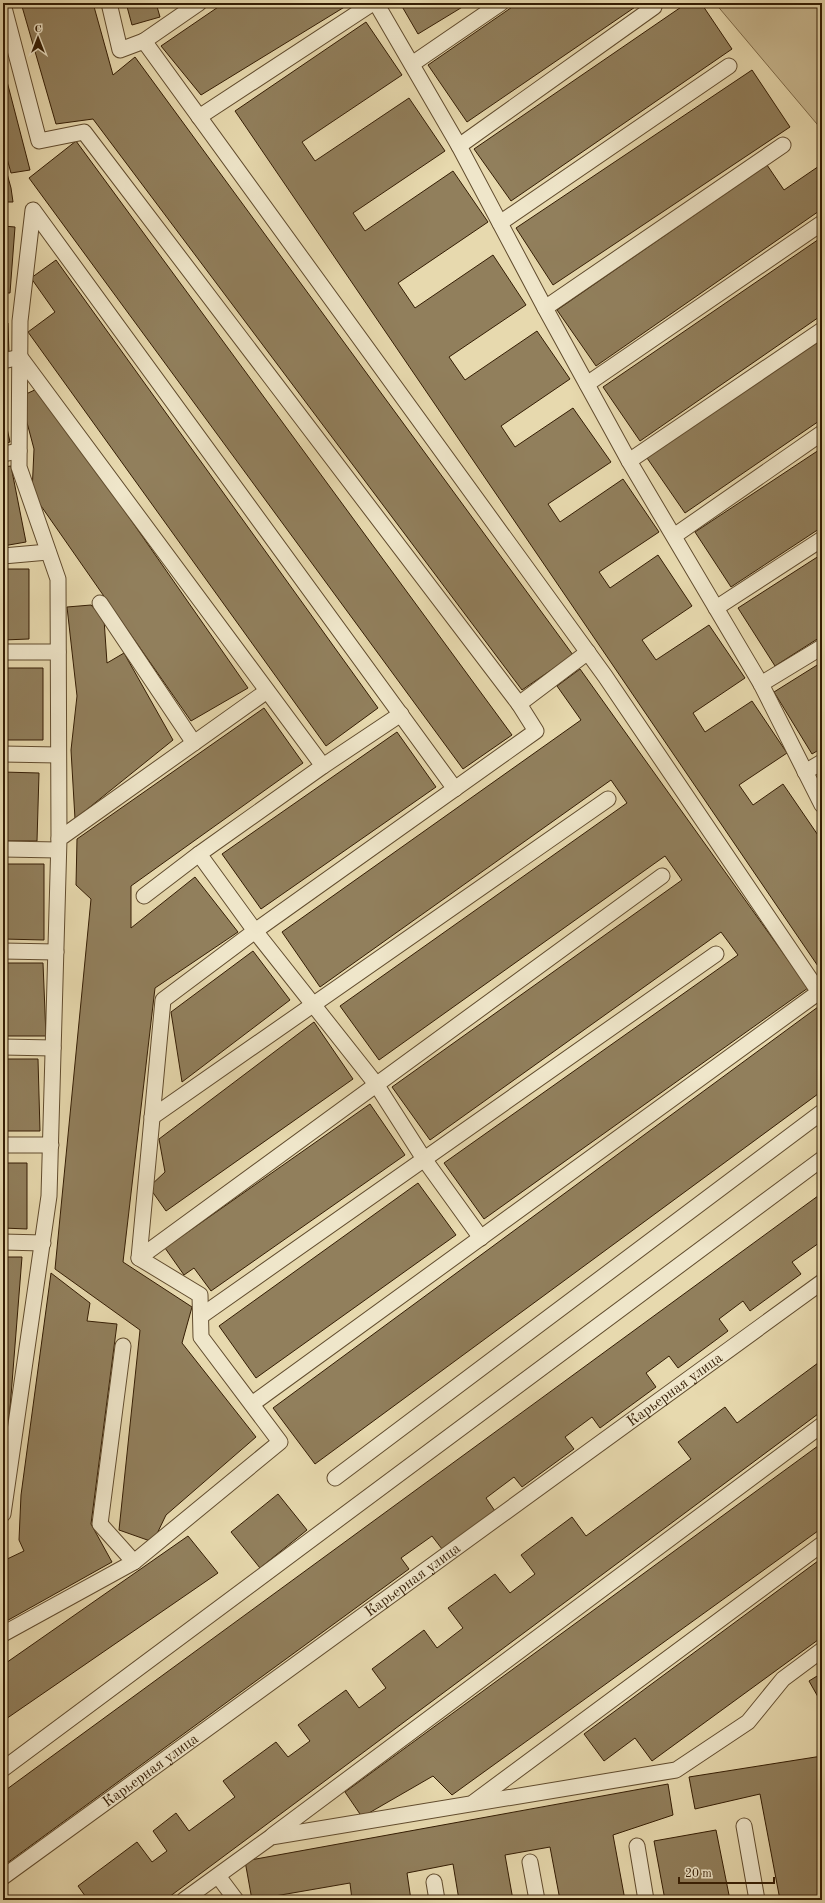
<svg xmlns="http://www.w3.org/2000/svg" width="825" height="1903" viewBox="0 0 825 1903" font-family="'Old Standard TT',serif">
<rect width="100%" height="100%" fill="#e7d9ae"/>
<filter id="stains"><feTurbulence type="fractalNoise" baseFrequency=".005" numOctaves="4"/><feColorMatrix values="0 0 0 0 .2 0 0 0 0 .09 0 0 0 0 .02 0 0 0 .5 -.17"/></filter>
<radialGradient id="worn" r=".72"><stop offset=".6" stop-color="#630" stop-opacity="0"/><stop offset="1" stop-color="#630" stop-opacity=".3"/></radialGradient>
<path fill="#c9b991" stroke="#7e6b4a" d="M715,3H822V130Z"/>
<path fill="#917f5c" stroke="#341d04" d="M21,3H93L113,75L135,57L573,655L522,690L93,119L56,124Z
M126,3H156L160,17L132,25Z
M224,3H351L201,95L161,46Z
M400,3H469L418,34Z
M518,3H641L467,122L428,65Z
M687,3H701L732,49L511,201L474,149Z
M366,22L402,75L302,142L315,161L409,98L445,151L353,213L365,231L453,171L488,222L398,283L415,308L493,255L526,305L449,357L465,380L537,331L570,379L501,426L515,447L573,408L611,462L548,504L560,522L623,479L659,532L599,572L610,588L658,555L692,606L642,640L656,660L709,625L745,678L693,713L705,732L752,701L787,753L739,785L753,805L783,784L822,841V972L235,111Z
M3,66L30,170L11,173L3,144Z
M752,70L790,127L553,285L516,228Z
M76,141L512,735L463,769L29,178Z
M3,159L11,188L13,202H3Z
M822,164V209L596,366L557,310L767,165L784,190Z
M3,226L15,227L10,293H3Z
M822,237V315L640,441L603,387Z
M56,260L378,708L326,746L28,332L55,312L31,278Z
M3,323H8L9,355H3Z
M822,339V419L685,513L647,458Z
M39,388L248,688L191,721L32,493L34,449L25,415L26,394Z
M3,410L10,442L3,444Z
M822,448V527L731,587L695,532Z
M11,466L26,542L3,546V467Z
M822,554V636L775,666L738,608Z
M3,569H29V639L3,640Z
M91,605L104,619L107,663L124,653L173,740L75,819L71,750L77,696L67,607Z
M822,662V748L812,754L774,692Z
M3,668H43V740H3Z
M580,669L808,988L484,1219L444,1163L738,955L721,932L430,1140L392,1087L682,880L665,856L379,1060L340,1006L627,803L611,780L320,987L282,932L581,720L557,686Z
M264,708L303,763L131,886V928L195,877L238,932L155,988L123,1262L192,1307L182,1343L256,1437L166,1515L153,1542L119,1530L140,1330L55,1269L91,899L76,885L77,839Z
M397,732L436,787L261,909L222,854Z
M3,772L39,773L37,841H3Z
M3,864H44V940L3,939Z
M253,951L290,1000L182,1082L171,1012Z
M3,963H43L46,1036H3Z
M822,1004V1091L315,1464L273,1408Z
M314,1022L353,1079L166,1211L149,1187L165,1172L159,1139Z
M3,1059H38L40,1131H3Z
M370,1104L405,1155L211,1291L194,1268L184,1275L165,1248Z
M3,1163H27V1229L3,1228Z
M418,1183L456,1235L256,1378L219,1326Z
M822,1193V1247L819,1243L792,1262L801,1274L750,1311L743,1301L719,1319L728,1331L678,1368L669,1356L646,1373L656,1387L600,1428L592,1417L565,1437L574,1449L522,1487L514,1477L486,1498L495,1511L442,1549L432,1536L401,1558L409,1569L3,1866V1792Z
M3,1257H22L6,1459L3,1469Z
M51,1273L90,1303L87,1321L117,1324L91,1524L112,1562L3,1623V1561L24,1551L19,1540L21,1495Z
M822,1360V1411L165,1900H88L78,1886L137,1842L152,1862L167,1851L153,1831L176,1813L189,1831L235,1797L223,1781L276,1742L288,1757L310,1741L298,1725L346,1690L359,1708L386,1688L372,1669L424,1630L437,1648L463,1628L448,1608L495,1574L510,1593L535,1574L521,1555L572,1517L586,1536L691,1459L678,1442L725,1407L737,1423Z
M822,1443V1528L452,1795L433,1776L362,1817L345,1792Z
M278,1494L307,1530L260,1568L231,1532Z
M188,1536L218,1573L3,1721V1665Z
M822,1558V1637L652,1761L635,1738L604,1761L584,1734Z
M822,1673V1704L809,1681Z
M822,1756V1900H780L760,1794L695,1809L689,1777Z
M668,1784L673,1815L613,1835L625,1900H560L550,1847L505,1855L513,1900H459L453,1864L407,1873L411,1900H352L350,1883L252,1900L245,1861Z
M716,1830L730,1900H665L654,1841Z"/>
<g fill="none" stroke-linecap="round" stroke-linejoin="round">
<defs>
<g id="lane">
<path d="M109,3L120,50L144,41L605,676L819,992H822"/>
<path d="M376,3L459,146L545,308L629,461L761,684L822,805"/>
<path d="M3,4L39,141L84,132L519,704"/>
<path d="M144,41L199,3"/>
<path d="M412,64L501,3"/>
<path d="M199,117L373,3"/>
<path d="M459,146L654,7"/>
<path d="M500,223L729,66"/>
<path d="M545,308L783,145"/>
<path d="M3,361L20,357L323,766L199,854L255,931L163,1000L139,1258L200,1295L201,1337L280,1442L134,1562"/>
<path d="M587,384L822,223"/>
<path d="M3,454L19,451"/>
<path d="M629,461L822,330"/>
<path d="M674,536L822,433"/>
<path d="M3,556L48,552"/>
<path d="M100,603L194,743"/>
<path d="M716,608L822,539"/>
<path d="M3,652H58"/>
<path d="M761,684L822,647"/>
<path d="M3,754L58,755"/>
<path d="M323,766L401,714"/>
<path d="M805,772L822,762"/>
<path d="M59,839L58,579L19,467L20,321L33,210L455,789"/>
<path d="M3,849L58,850"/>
<path d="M144,896L199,854"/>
<path d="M3,951L56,952"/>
<path d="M3,1047L53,1048"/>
<path d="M152,1117L608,799"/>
<path d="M3,1145H51"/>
<path d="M481,1238L424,1159L376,1084L255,931L536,731L519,704L588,652"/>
<path d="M3,1242L43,1243"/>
<path d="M139,1258L662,876"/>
<path d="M201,1316L716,954"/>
<path d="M252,1404L819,992"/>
<path d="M335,1478L822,1112"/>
<path d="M3,1514L49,1196L59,839L267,691"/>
<path d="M3,1634L134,1562L100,1524L123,1346"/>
<path d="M3,1769L822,1159"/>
<path d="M474,1802L822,1544"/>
<path d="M744,1826L757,1900"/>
<path d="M273,1835L822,1425"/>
<path d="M637,1846L646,1900"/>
<path d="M530,1862L537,1900"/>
<path d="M218,1876L236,1900"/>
<path id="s1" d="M3,1877L822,1282"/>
<path d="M434,1882L437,1900"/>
<path d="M184,1900L271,1837L676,1770L748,1722L783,1679L822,1650"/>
</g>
</defs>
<use href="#lane" stroke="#614c2e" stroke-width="17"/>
<use href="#lane" stroke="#efe6ca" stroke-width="15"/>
</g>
<g text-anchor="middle" stroke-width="4" stroke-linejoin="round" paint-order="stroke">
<g font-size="15" fill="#341d04" stroke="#efe6ca">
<text dy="5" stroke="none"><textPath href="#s1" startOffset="830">Карьерная улица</textPath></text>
<text dy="5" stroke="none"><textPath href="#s1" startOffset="506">Карьерная улица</textPath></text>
<text dy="5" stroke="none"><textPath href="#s1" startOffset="182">Карьерная улица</textPath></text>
</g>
</g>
<rect width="825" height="1903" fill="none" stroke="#e7d9ae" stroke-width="16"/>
<rect x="4" y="4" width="817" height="1895" fill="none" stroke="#341d04" stroke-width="2"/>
<rect x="8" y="8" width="809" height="1887" fill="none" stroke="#341d04"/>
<g transform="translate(38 38)" stroke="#efe6ca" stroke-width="3" paint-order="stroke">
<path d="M0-3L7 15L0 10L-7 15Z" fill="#341d04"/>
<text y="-6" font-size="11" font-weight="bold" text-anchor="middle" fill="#341d04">С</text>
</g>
<path d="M679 1877v6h95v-6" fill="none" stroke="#341d04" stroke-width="2"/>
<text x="685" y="1877" font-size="12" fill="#341d04" stroke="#efe6ca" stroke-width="3" paint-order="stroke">20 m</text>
<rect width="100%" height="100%" filter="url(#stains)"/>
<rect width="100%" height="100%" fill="url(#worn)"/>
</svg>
